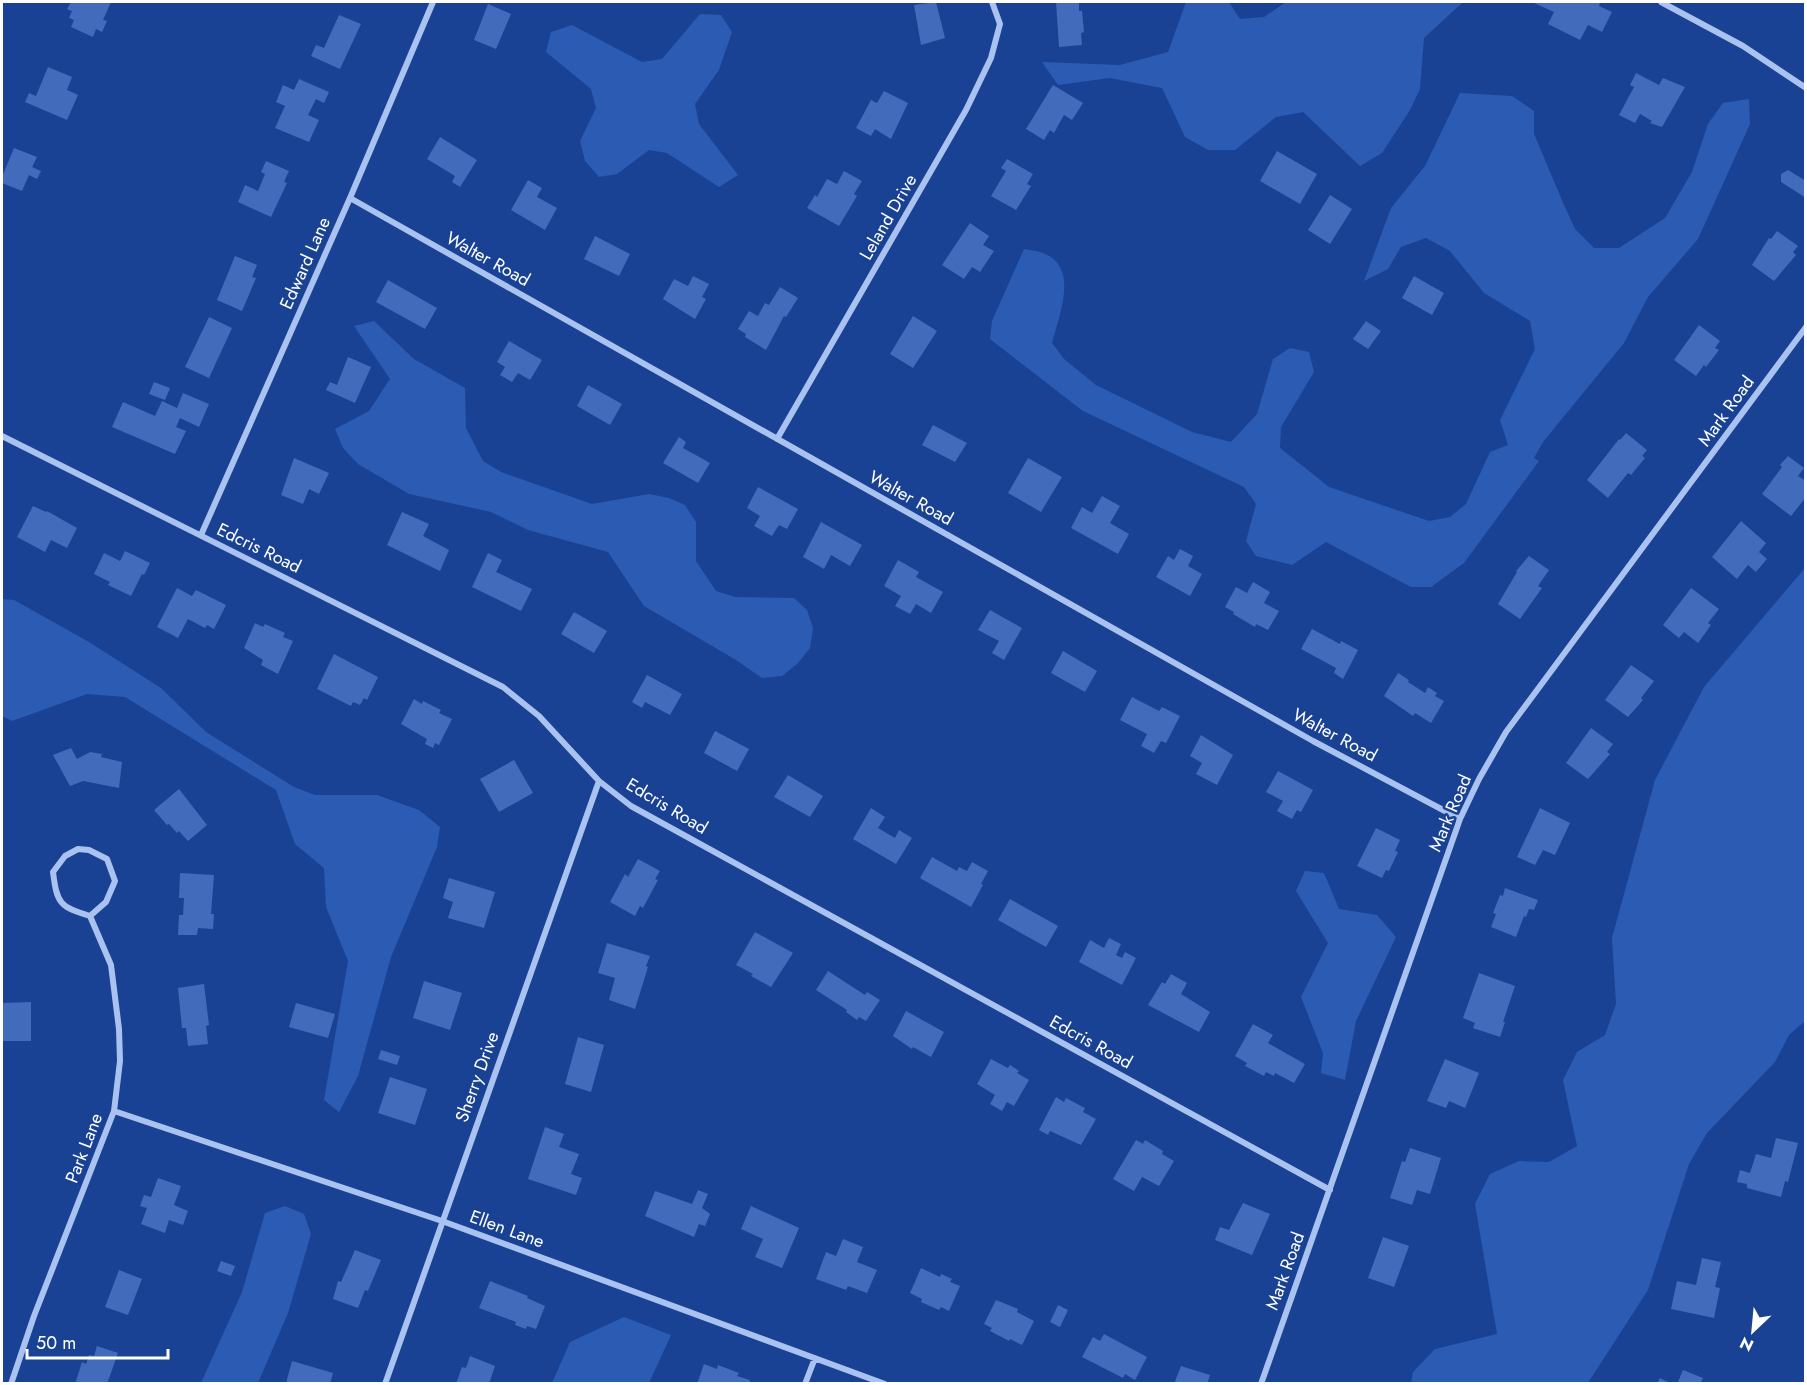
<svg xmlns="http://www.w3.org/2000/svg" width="1807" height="1385" viewBox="0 0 1807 1385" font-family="Jost,sans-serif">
<rect width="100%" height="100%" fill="#194294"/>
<path fill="#2c5bb3" d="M1186,2H1229L1240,19L1264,17L1286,2H1463L1424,38L1420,89L1410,110L1382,153L1360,166L1303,112L1276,117L1235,150H1208L1185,137L1162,88L1110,78L1058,85L1042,62L1120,65L1168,52Z
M700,14L721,15L732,32L719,70L695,104L699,124L738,175L719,187L667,153L649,150L617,174L599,177L585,161L580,141L596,108L591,89L546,52L551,32L572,25L642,62L662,59Z
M1460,93L1512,96L1534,111V134L1564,205L1575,229L1594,248H1619L1665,218L1692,172L1708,124L1723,103L1749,99L1750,124L1698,239L1648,297L1624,343L1543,442L1534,458L1539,461L1464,563L1431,587H1411L1326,542L1292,565L1256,556L1246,541L1256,504L1244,487L1083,411L990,339L992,321L1024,249C1030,250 1038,251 1043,253C1080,267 1059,315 1052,343L1064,359L1096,385L1192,432L1231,442L1257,414L1273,359L1290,348L1309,352L1314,372L1281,427L1280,448L1329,487L1429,521L1450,517L1466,504L1490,452L1508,445L1500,420L1535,349L1530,321L1484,293L1450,251L1426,238L1401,247L1388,269L1364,281L1391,208L1425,166Z
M374,321L414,359L465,388L466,428L483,461L501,472L592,504L649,494L669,498L685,505L696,522V561L716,591L735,597L794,598L807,610L813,628L810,648L798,663L782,676L762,678L736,660L644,606L608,552L528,530L491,512L409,494L358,464L343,448L335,429L369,411L390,379L354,326Z
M1805,568V1021L1789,1035L1775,1062L1707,1133L1689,1164L1648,1290L1588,1383H1411L1413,1372L1435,1349L1497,1334L1475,1204L1490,1174L1519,1161L1549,1162L1577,1146L1563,1080L1577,1052L1605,1035L1616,1004L1612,938L1655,780L1704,687Z
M2,599L14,600L89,642L161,688L206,732L294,787L315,795H377L419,810L440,827L437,847L391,957L358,1076L339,1112L324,1100L348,961L326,907L324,868L295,844L276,790L125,697L87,694L12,721L2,716Z
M1305,871L1324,873L1339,909L1377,915L1396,937L1356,1021L1345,1080L1321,1073L1323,1053L1301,997L1328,943L1296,891Z
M285,1206L304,1214L311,1234L288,1313L258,1383H201L242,1292L265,1213Z
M624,1317L671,1335L649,1383H552L570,1342Z"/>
<path fill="#426bbb" d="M71,2H111L103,20L107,21L102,32L96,29L93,37L71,27L74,20L69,18L72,11L67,9Z
M936,2L945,38L921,45L914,5Z
M1056,2H1079V11H1082L1084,32L1081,33L1082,45L1059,47Z
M1532,2H1598L1600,3L1599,6L1612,12L1602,32L1588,25L1580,40L1548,24L1554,12Z
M488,4L511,14L496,49L474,40Z
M339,15L361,24L340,69L311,56L316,45L324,48Z
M48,67L72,77L67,90L78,95L67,120L25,102L29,93L36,96Z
M1636,73L1659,85L1663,78L1685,87L1662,127L1650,123L1652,121L1640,114L1635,123L1619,115L1634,87L1630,85Z
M299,79L329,92L324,103L316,99L308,115L319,120L309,142L275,128L285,106L276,102L283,85L294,90Z
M1053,85L1083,103L1072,120L1064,115L1054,133L1050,130L1044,140L1026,129Z
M884,91L908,103L891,139L875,129L871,136L856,128L871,100L877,103Z
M440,137L477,160L460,187L452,182L455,176L427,159Z
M14,148L37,157L32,167L41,171L37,179L29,175L22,191L2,183V177Z
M1277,151L1317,174L1300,204L1260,181Z
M1007,159L1033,174L1027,184L1031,186L1016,210L991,196L1006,171L1001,168Z
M266,161L289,171L284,182L287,183L271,217L238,202L245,185L258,191L265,174L261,172Z
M1788,170L1806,181V198L1781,182V174Z
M844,171L862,181L854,194L857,196L839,226L807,208L815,195L817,197L827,179L837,184Z
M528,180L542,188L537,197L557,208L545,230L511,210Z
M1330,195L1352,209L1330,244L1308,230Z
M970,223L989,236L983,245L994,251L980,272L972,267L964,279L942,265Z
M1777,231L1798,246L1793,252L1796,255L1774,281L1752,265L1769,238L1771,239Z
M595,236L630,254L619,276L584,259Z
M235,256L257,265L252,277L256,278L242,311L217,300Z
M693,276L709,284L702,297L706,299L695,319L663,299L674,279L688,286Z
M1414,276L1444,293L1432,315L1402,298Z
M388,280L437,308L425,329L376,302Z
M780,287L798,298L786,317L784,316L766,350L745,337L746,334L738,329L749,311L758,316L765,303L769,305Z
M913,316L937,331L913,368L890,354Z
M209,317L232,328L209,378L185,367Z
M1366,321L1381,331L1368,349L1353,339Z
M1699,325L1720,341L1715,348L1719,350L1706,367L1704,365L1696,376L1674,360Z
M509,341L542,360L530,380L518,373L512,382L500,375L505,367L497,362Z
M348,357L371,367L355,403L326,390L330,382L337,385Z
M154,382L170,388L165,400L149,394Z
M588,385L622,404L610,425L577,406Z
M183,393L209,404L199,427L180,418L176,427L186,431L175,454L112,427L123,402L155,416L162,401L177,408Z
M933,425L967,443L955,462L922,445Z
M1626,433L1647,450L1642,456L1645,458L1631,475L1628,473L1608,498L1587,480L1619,439L1620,440Z
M679,437L686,442L683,448L710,463L698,483L663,463Z
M1788,456L1804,468L1798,476L1806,481V497L1791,516L1762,494L1782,467L1780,465Z
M294,458L329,473L319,494L309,489L303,504L281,495Z
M1028,458L1062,477L1041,512L1008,493Z
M758,487L798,509L787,529L779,525L772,536L754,526L760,516L747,508Z
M1102,496L1120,506L1110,523L1129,534L1118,554L1071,528L1082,507L1092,513Z
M33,506L46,512L47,511L77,528L67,548L51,540L45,552L17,537Z
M402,512L429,524L423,536L449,550L440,571L387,545Z
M1741,521L1766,543L1759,552L1767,559L1756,572L1748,565L1737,579L1712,557Z
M821,522L862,545L850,566L831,555L824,569L803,557Z
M1180,549L1193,556L1188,566L1202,574L1190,596L1156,577L1168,556L1174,560Z
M125,551L150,563L144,575L142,574L131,596L108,585L110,582L94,574L104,553L120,561Z
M488,553L502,560L496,572L532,589L521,611L472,587Z
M1529,556L1549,570L1538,586L1542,588L1520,619L1498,604L1517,572L1516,571Z
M898,560L919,572L916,577L943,592L931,613L916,604L910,614L895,606L901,596L884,586Z
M1253,582L1270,592L1264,603L1279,611L1268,630L1256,624L1255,627L1233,614L1234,612L1225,607L1236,587L1247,593Z
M177,588L192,596L196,590L226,605L214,629L207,625L205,628L188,619L178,638L157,627Z
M1691,588L1719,609L1708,623L1711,625L1698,643L1684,632L1679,638L1663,625Z
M990,610L1022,628L1004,660L992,653L999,641L978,630Z
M574,612L607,631L594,653L561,634Z
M255,623L263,627L265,624L285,633L283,637L293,641L278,674L261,665L263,660L244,648Z
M1312,629L1340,644L1341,641L1358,650L1343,679L1334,673L1336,668L1301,649Z
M1063,651L1097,671L1085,692L1051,673Z
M334,654L378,677L367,700L364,698L360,705L353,702L351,706L317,689Z
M1631,665L1654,681L1641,698L1643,700L1628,717L1605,700Z
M1398,673L1409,680L1408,682L1425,693L1428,687L1437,693L1435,696L1444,701L1431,723L1415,713L1413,716L1384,696Z
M647,675L682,694L670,715L645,702L642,708L632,702Z
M1132,697L1159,711L1162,707L1180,716L1166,743L1161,741L1154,753L1141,746L1147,734L1120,720Z
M414,699L422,704L423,701L441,710L439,713L452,719L439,745L435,743L433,748L425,744L427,739L401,724Z
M1591,728L1613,744L1607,752L1610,754L1588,779L1566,763Z
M715,731L749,749L737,771L704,753Z
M1201,735L1233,755L1217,785L1196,774L1202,763L1190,756Z
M71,748L77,759L90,752L102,754L101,757L122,762L119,788L83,781L70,786L53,755Z
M514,760L533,793L499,812L480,779Z
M1278,771L1313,790L1301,812L1297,810L1292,819L1277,811L1283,801L1266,792Z
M788,775L823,796L810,817L774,797Z
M179,789L207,825L188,841L179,831L177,833L169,824L167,825L154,810Z
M871,808L885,817L878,828L895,838L899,830L912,838L896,864L853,839Z
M1540,808L1570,823L1555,855L1543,850L1535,865L1517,857Z
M1376,828L1400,840L1395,851L1398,852L1389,871L1386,870L1382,878L1357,866Z
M932,857L957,871L959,867L967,871L972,862L988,871L981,884L983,885L971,907L920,878Z
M638,859L660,871L655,879L658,880L643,908L640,906L635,916L610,902L625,874L628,877Z
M180,873L214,875L211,914H214L213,929L198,928L197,935H178L179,915H183L184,898H179Z
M449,878L495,892L484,928L448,918L453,902L443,898Z
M1505,888L1538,900L1534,910L1529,909L1526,917L1524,916L1516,937L1491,927L1496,914L1493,913L1500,895L1503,896Z
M1010,899L1058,926L1046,947L998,920Z
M755,932L793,953L771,987L751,976L753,974L736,965Z
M1109,938L1121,944L1116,955L1122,958L1125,952L1136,958L1122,985L1079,962L1090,940L1104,948Z
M607,943L650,956L646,966L648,967L635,1009L609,1000L615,978L598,973Z
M828,971L865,995L867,992L880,1000L866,1021L859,1017L857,1020L846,1012L847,1010L816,990Z
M1479,973L1515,986L1503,1022H1505L1500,1037L1473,1028L1475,1023L1463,1018Z
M1171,974L1187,983L1181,994L1210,1012L1199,1032L1148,1005L1162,982L1165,984Z
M424,981L462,993L450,1030L413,1018Z
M204,984L209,1025L206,1026L208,1044L188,1046L186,1028H182L178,988Z
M31,1002V1041H3L2,1003Z
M296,1003L335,1014L328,1038L289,1027Z
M906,1011L944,1032L931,1057L913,1047L912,1049L893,1036Z
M1253,1024L1273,1035L1268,1043L1305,1064L1294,1083L1275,1073L1274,1076L1266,1072L1264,1076L1245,1066L1247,1063L1235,1056Z
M578,1037L604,1045L591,1092L565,1084Z
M381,1050L400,1056L397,1065L378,1059Z
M991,1059L1008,1068L1010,1065L1019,1071L1017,1073L1029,1080L1014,1106L1007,1102L1002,1111L990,1104L995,1095L977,1084Z
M1445,1059L1479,1073L1465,1108L1449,1101L1446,1108L1427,1101Z
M390,1077L427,1089L415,1125L378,1113Z
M1056,1097L1064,1102L1066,1098L1085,1108L1083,1112L1096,1119L1081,1145L1050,1131L1048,1135L1039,1130Z
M545,1127L564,1134L559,1147L579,1154L571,1174L582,1178L576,1195L528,1179Z
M1776,1138L1798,1143L1788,1182L1785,1181L1781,1197L1747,1188V1184L1737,1182L1740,1170L1750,1173L1756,1154L1771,1158Z
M1136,1140L1143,1144L1145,1140L1163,1151L1162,1154L1174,1161L1159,1186L1142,1177L1134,1191L1113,1179Z
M1410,1148L1441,1158L1430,1194L1417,1190L1412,1205L1390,1198L1402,1161L1405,1162Z
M158,1178L181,1186L174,1205L188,1211L183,1225L169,1220L165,1233L141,1224L147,1208L140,1206L144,1195L151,1197Z
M698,1190L708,1194L702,1208L710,1214L705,1226L699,1224L694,1237L645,1216L655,1191L692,1204Z
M1243,1203L1270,1214L1252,1255L1215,1240L1220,1227L1229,1230Z
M751,1206L799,1228L782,1268L755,1257L763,1239L741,1229Z
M1383,1237L1409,1246L1394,1287L1368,1278Z
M843,1239L863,1247L857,1262L877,1270L867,1293L848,1286L846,1290L816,1279L826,1252L836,1256Z
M355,1250L381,1260L368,1291L365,1290L358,1308L333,1299L338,1281L341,1282Z
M1702,1258L1721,1262L1715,1287L1720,1288L1714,1318L1671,1309L1677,1281L1696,1285Z
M221,1261L235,1266L231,1276L217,1271Z
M921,1268L940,1277L941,1274L952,1279L950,1282L960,1286L949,1311L941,1307L939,1310L921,1302L922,1299L910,1293Z
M119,1270L142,1279L128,1315L105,1307Z
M490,1281L528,1296L527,1298L545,1306L536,1329L527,1326L526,1329L515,1325L516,1322L479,1308Z
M996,1300L1018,1309L1017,1312L1034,1321L1022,1345L1010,1339L1009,1341L990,1331L992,1328L984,1324Z
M1058,1305L1068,1310L1060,1327L1050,1322Z
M1104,1334L1147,1357L1135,1380L1125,1374L1123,1378L1082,1357L1093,1337L1100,1341Z
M97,1346L118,1353L107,1384H75L82,1362L86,1364L89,1355L94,1356Z
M470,1356L495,1366L489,1384H456L462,1367L466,1368Z
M292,1361L333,1373L330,1384L286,1383Z
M704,1364L717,1369L718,1365L739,1373L737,1376L750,1380L749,1384H697Z
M1181,1366L1210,1375L1207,1384H1174Z
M1683,1370L1703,1378L1700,1384H1677Z
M1660,1378L1672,1384H1657Z"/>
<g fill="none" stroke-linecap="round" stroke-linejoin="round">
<path stroke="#aac2f0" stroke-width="6" d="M1661,2L1743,46L1806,88
M350,198L1313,741L1460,819
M2,436L503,687L539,716L599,781L631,806L1330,1190
M777,439L966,110L991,58L1000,24L992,2
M201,535L350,198L433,2
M78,849L89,850L107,859L115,881L106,902L90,916C60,907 57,904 53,872L65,856Z
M114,1111L442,1221L885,1384
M11,1384L34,1316L114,1111L120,1061L119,1029L111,965L90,916
M385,1384L599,781
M805,1384L815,1358
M1261,1384L1460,819L1479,779L1506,732L1806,327"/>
</g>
<g text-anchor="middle" stroke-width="5" stroke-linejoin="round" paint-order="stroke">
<g font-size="18" fill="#fff" stroke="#194294">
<text transform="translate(888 217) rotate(-60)" y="6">Leland Drive</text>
<text transform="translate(488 259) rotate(29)" y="6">Walter Road</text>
<text transform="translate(305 263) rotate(-66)" y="6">Edward Lane</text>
<text transform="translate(1726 411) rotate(-54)" y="6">Mark Road</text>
<text transform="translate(911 498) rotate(29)" y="6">Walter Road</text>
<text transform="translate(259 548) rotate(26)" y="6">Edcris Road</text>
<text transform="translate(1335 735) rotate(28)" y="6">Walter Road</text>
<text transform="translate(667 806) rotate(31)" y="6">Edcris Road</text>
<text transform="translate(1450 813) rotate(-67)" y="6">Mark Road</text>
<text transform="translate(1091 1042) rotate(29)" y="6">Edcris Road</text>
<text transform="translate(477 1077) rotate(-70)" y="6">Sherry Drive</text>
<text transform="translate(84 1148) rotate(-69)" y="6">Park Lane</text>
<text transform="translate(507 1229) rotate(20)" y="6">Ellen Lane</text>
<text transform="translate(1285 1271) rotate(-70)" y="6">Mark Road</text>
</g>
</g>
<rect width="1807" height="1385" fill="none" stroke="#ffffff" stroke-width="6"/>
<g transform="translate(1753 1331) rotate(206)" stroke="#194294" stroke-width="4.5" paint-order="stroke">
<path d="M0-4.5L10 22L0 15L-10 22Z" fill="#ffffff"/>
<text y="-9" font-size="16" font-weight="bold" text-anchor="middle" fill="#ffffff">N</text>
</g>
<path d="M27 1349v9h141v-9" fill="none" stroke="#ffffff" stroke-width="3"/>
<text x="36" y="1349" font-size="18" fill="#ffffff" stroke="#194294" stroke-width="4.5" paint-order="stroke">50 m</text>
</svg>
